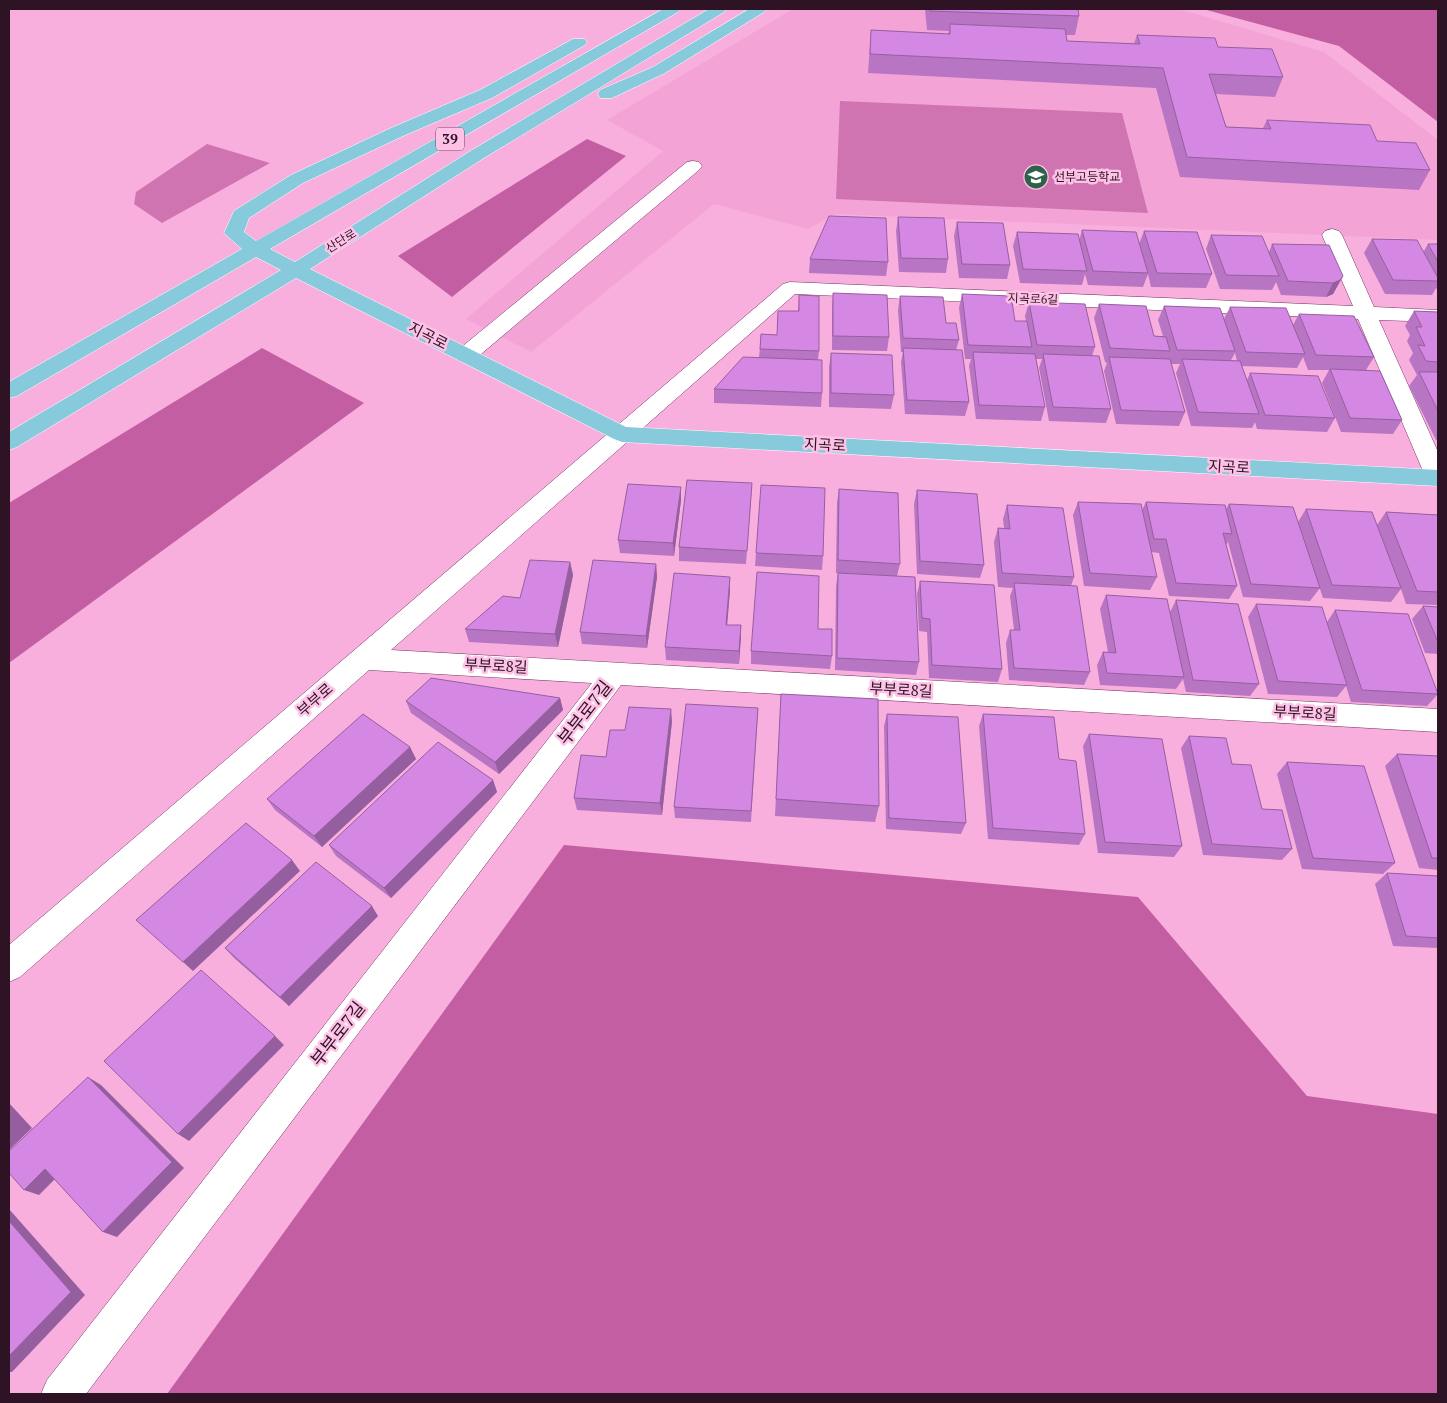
<svg xmlns="http://www.w3.org/2000/svg" width="1447" height="1403" viewBox="0 0 1447 1403" font-family="'PT Serif','Noto Sans KR',serif">
<rect width="100%" height="100%" fill="#f9afde"/>
<path fill="#f4a3d7" d="M793,9H1179L1324,52L1438,140V240L835,214L808,229L714,204L531,352L466,319L663,151L607,120Z"/>
<path fill="#d074b1" d="M840,101L1122,113L1148,213L836,199Z
M207,144L270,163L162,223L134,204L136,192Z"/>
<path fill="#c25ea1" d="M1203,9H1438V122L1339,46Z
M587,139L626,156L452,297L398,256Z
M262,348L364,403L9,663V503Z
M564,845L1138,897L1307,1096L1438,1114V1394H167Z"/>
<g fill="none" stroke-linecap="round" stroke-linejoin="round">
<defs>
<path id="minor" d="M693,161L699,162L702,166L699,170L474,360L466,362L458,360L455,355L458,350L687,162Z
M1332,229L1339,231L1342,235L1374,307L1438,310V322L1379,320L1438,452V486L1430,484L1426,478L1358,319L795,294L391,650L1438,709V732L621,685L86,1394H41L47,1380L592,683L369,670L20,977L9,982V945L783,284L790,282L1353,306L1322,235L1325,231Z"/>
<path id="major" d="M663,9H681L678,12L270,249L295,262L472,150L709,9H726L724,12L484,158L310,269L626,427L1438,470V486L622,442L614,439L296,278L17,447L9,450V432L281,270L256,257L17,396L9,398V382L242,249L224,233L234,211L291,175L391,128L480,90L573,39H585L587,42L585,45L492,98L403,136L303,183L249,218L244,232L256,241Z
M749,9H767L764,12L665,73L612,98H600L598,94L600,90L653,67Z"/>
</defs>
<use href="#minor" stroke="#753560" stroke-width="1"/>
<use href="#major" stroke="#fff" stroke-width="1"/>
<use href="#minor" fill="#fff" fill-rule="evenodd"/>
<use href="#major" fill="#87cadc" fill-rule="evenodd"/>
</g>
<path fill="#b775c3" fill-rule="evenodd" d="M925,9H1078L1079,16L1075,35H1066L1067,41L1134,44L1137,35L1218,47L1283,77L1275,97L1216,94L1226,127L1263,128L1267,120L1377,141L1430,170L1419,190L1180,177L1156,88L868,73L871,30L948,34L949,31L927,30Z
M898,217L948,259L946,273L899,272L896,231Z
M957,222L1010,265L1007,279L959,278L954,236Z
M1082,230L1139,244L1144,231L1212,274L1206,288L1151,287L1148,274L1143,287L1088,285L1085,274L1082,285L1020,283L1013,246L1017,232L1079,241Z
M1211,235L1269,252L1272,244L1343,276L1333,294L1326,297L1281,295L1276,282L1272,290L1220,289L1206,249Z
M1372,239L1424,251L1428,244H1438V291L1436,288L1432,295L1385,294L1364,253Z
M810,259L888,262L886,276L809,273Z
M833,293L889,337L887,351L832,350V307Z
M962,294L1015,321H1026L1025,316L1029,302L1095,347L1092,356L1111,409L1106,423L1049,421L1039,368L1042,359H1036L1045,407L1041,421L976,419L969,366L971,359H965L959,308Z
M799,295L819,351L818,359L822,393L821,407L714,403V389L759,358L761,334L777,335L798,311Z
M900,296L946,323L959,340L956,350L969,402L965,416L905,414L901,362L903,352H901L898,310Z
M1099,304L1154,336H1163L1158,320L1164,306L1224,319L1230,307L1293,325L1299,314L1374,357L1366,370L1402,420L1393,434L1341,432L1322,383L1329,370H1308L1303,357L1297,368L1242,366L1247,380L1250,373L1335,418L1327,432L1257,429L1255,422L1252,428L1191,426L1176,373L1180,364H1171L1185,412L1179,426L1116,424L1104,371L1107,363L1105,362L1094,318ZM1235,353L1237,361L1231,360Z
M1414,311L1438,312V440H1436L1409,386L1417,375L1409,360L1413,353L1407,341L1410,335L1405,326Z
M831,353L894,395L891,409L829,407V367Z
M752,483L746,564L679,561V547Z
M839,489L900,564L897,576L919,662L916,675L835,670L836,586L838,573H836L837,503Z
M917,490L984,565L980,578L917,574L914,504Z
M681,500L674,556L620,553L618,540Z
M1078,502L1142,510L1146,502L1226,509L1229,504L1320,588L1310,601L1243,597L1228,542L1226,545L1237,586L1229,599L1169,596L1159,553L1151,552L1157,577L1150,590L1084,586L1073,515Z
M1007,505L1074,577L1071,586L1090,672L1084,685L1009,680L1006,643L1010,630H1014L1010,596L1013,588L998,587L994,542L998,528H1004L1003,519Z
M1306,509L1377,525L1386,512L1438,515V605L1406,604L1401,589L1391,602L1323,598L1298,522Z
M756,553L823,556L822,570L755,566Z
M570,562L573,575L558,647L469,642L465,629L520,598Z
M656,564L657,577L647,648L582,644L580,632Z
M730,577V590L727,625H741L739,664L666,660L665,647Z
M920,581L1002,669L998,682L929,678L927,632L919,631L917,594Z
M1106,595L1170,612L1176,600L1259,684L1250,696L1186,692L1183,679L1176,689L1100,685L1097,665L1103,652H1108L1100,609Z
M1256,604L1327,622L1335,610L1438,694L1427,706L1351,702L1346,686L1337,697L1268,694L1248,617Z
M1423,606L1438,607V654L1425,653L1412,619Z
M818,629L832,656L830,669L751,664V651Z
M781,694L879,806L875,822L775,816Z
M560,698L563,710L499,774L411,713L406,701Z
M758,708L751,822L675,818L674,807Z
M887,714L966,823L961,834L886,829L884,726Z
M983,714L1059,759L1085,834L1079,845L988,839L979,726Z
M672,721L662,815L577,810L574,798L606,757Z
M1089,734L1182,846L1174,857L1098,853L1083,746Z
M1189,736L1232,764L1262,809L1292,849L1282,860L1203,855L1181,748Z
M410,747L416,759L322,847L275,810L267,799Z
M1397,754L1438,756V870L1419,868L1385,766Z
M1287,762L1395,863L1383,874L1302,869L1277,774Z
M493,780L497,792L391,898L336,856L329,845Z
M1387,873L1438,876V948L1393,946L1375,884Z
M378,916L289,1006L234,958L225,948Z"/>
<path fill="#955f9f" d="M1343,276L1333,294L1326,297L1333,283Z
M681,487V500L674,556L673,543Z
M570,562L573,575L558,647L555,634Z
M656,564L657,577L647,648L646,636Z
M730,577V590L726,638V625Z
M741,625V638L739,664V651Z
M560,698L563,710L499,774L495,762Z
M671,709L672,721L662,815L660,803Z
M410,747L416,759L322,847L314,836Z
M493,780L497,792L391,898L384,888Z
M292,860L300,871L193,971L183,962Z
M372,906L378,916L289,1006L280,997Z
M275,1036L284,1045L189,1141L178,1134Z
M88,1077L101,1085L184,1168L117,1237L103,1232Z
M9,1103L32,1128L9,1150Z
M45,1169L59,1175L39,1195L24,1190Z
M9,1209L85,1295L12,1372H9Z"/>
<path fill="#d588e3" stroke="#955f9f" d="M930,9H1078L1079,16L930,11Z
M950,24L1065,29L1067,41L1140,44L1137,35L1215,38L1218,47L1272,49L1283,77L1209,74L1226,127L1271,129L1267,120L1370,125L1377,141L1416,143L1430,170L1187,157L1163,68L870,54L871,30L950,34Z
M829,216L886,218L888,262L810,259Z
M898,217L944,218L948,259L901,258Z
M957,222L1003,223L1010,265L962,264Z
M1082,230L1136,232L1148,273L1093,271Z
M1144,231L1197,232L1212,274L1157,273Z
M1017,232L1078,234L1087,271L1023,269Z
M1211,235L1262,236L1279,276L1226,275Z
M1372,239L1417,240L1438,278V281L1393,280Z
M1272,244L1329,245L1343,276L1340,280L1333,283L1288,281Z
M1428,244H1438V262Z
M833,293L887,295L889,337L833,336Z
M962,294L1011,296L1015,321H1027L1032,347L968,345Z
M799,295L819,296V351L760,349L761,334L777,335L778,311H799Z
M900,296L943,297L946,323H956L959,340L903,338Z
M1029,302L1085,304L1095,347L1037,345Z
M1099,304L1146,306L1154,336L1166,337L1170,351L1110,348Z
M1164,306L1220,308L1235,351L1177,350Z
M1230,307L1286,308L1305,354L1246,352Z
M1414,311L1438,312V362L1426,361L1418,345L1425,346L1416,327H1422Z
M1299,314L1354,316L1374,357L1316,355Z
M903,348L962,350L969,402L907,400Z
M973,352L1035,354L1045,407L979,405Z
M831,353L892,355L894,395L831,393Z
M1043,354L1099,356L1111,409L1053,407Z
M743,357L822,360V393L714,389Z
M1109,357L1170,359L1185,412L1121,410Z
M1182,359L1240,361L1259,414L1198,412Z
M1330,369L1380,371L1402,420L1350,418Z
M1419,372H1438V411Z
M1250,373L1318,376L1335,418L1265,415Z
M687,480L752,483L747,551L679,547Z
M628,484L681,487L673,543L618,540Z
M761,485L825,488L823,556L756,553Z
M839,489L898,493L900,564L838,560Z
M917,490L977,494L984,565L920,561Z
M1078,502L1141,504L1157,577L1090,573Z
M1146,502L1225,505L1232,534L1223,533L1237,586L1176,583L1166,539H1154Z
M1229,504L1293,507L1320,588L1251,584Z
M1007,505L1063,508L1074,577L1002,573L998,528L1010,529Z
M1306,509L1372,512L1401,588L1332,585Z
M1386,512L1438,515V592L1417,591Z
M530,560L570,562L555,634L465,629L503,596L520,598Z
M593,560L656,564L646,636L580,632Z
M757,572L819,576L818,629H832V656L751,651Z
M674,573L730,577L726,625H741L739,651L665,647Z
M838,573L915,577L919,662L837,658Z
M920,581L994,585L1002,669L932,665L930,619L922,618Z
M1014,583L1077,586L1090,672L1014,668L1010,630H1020Z
M1106,595L1167,599L1184,677L1107,673L1103,652L1116,653Z
M1176,600L1238,604L1259,684L1193,680Z
M1256,604L1322,607L1347,685L1278,681Z
M1423,606L1438,607V640H1437Z
M1335,610L1408,614L1438,694L1362,690Z
M431,678L560,698L495,762L406,701Z
M781,694L878,699L879,806L776,799Z
M686,704L758,708L751,811L674,807Z
M629,707L671,709L660,803L574,798L581,755L606,757L610,730H625Z
M363,714L410,747L314,836L267,799Z
M887,714L958,717L966,823L889,818Z
M983,714L1054,717L1059,759L1076,761L1085,834L993,828Z
M1089,734L1162,739L1182,846L1105,842Z
M1189,736L1226,738L1232,764L1251,765L1262,809L1282,810L1292,849L1212,844Z
M438,742L493,780L384,888L329,845Z
M1397,754L1438,756V858H1432Z
M1287,762L1364,766L1395,863L1313,858Z
M246,823L292,860L183,962L136,920Z
M316,862L372,906L280,997L225,948Z
M1387,873L1438,876V938L1406,936Z
M201,970L275,1036L178,1134L104,1061Z
M88,1077L172,1162L103,1232L45,1169L24,1190L9,1173V1151Z
M9,1221L71,1292L9,1356Z"/>
<defs>
<symbol id="school-disc" viewBox="-11 -11 22 22"><circle r="9.5" fill="#2c6249" stroke="#fec2e7"/><path d="M0-5L7-2L0 1L-7-2ZM-4 1L0 2.5L4 1V4Q0 6-4 4Z" fill="#fff"/></symbol>
</defs>
<g fill-rule="evenodd">
<use href="#school-disc" x="1022" y="163" width="28" height="28"/>
</g>
<g text-anchor="middle" stroke-width="5" stroke-linejoin="round" paint-order="stroke">
<g font-size="12" fill="#2e1325" stroke="#fec2e7" text-anchor="start">
<text x="1054" y="181">선부고등학교</text>
</g>
<g font-size="12" fill="#2e1325" stroke="#fec2e7">
<text transform="translate(341 241) rotate(-32)" y="4">산단로</text>
<text transform="translate(1033 299) rotate(2)" y="4">지곡로6길</text>
</g>
<rect fill="#fec2e7" stroke="#6c485f" stroke-width="1" x="436" y="127.5" width="28" height="23" rx="4"/>
<g font-size="14" font-weight="bold" fill="#2e1325">
<text x="450" y="144">39</text>
</g>
<g font-size="15" fill="#2e1325" stroke="#fec2e7">
<text transform="translate(428 336) rotate(27)" y="5">지곡로</text>
<text transform="translate(825 445) rotate(3)" y="5">지곡로</text>
<text transform="translate(1229 467) rotate(3)" y="5">지곡로</text>
<text transform="translate(496 666) rotate(3)" y="5">부부로8길</text>
<text transform="translate(901 690) rotate(3)" y="5">부부로8길</text>
<text transform="translate(315 700) rotate(-41)" y="5">부부로</text>
<text transform="translate(1305 713) rotate(3)" y="5">부부로8길</text>
</g>
<g font-size="18" fill="#2e1325" stroke="#fec2e7">
<text transform="translate(585 713) rotate(-52)" y="6">부부로7길</text>
<text transform="translate(338 1034) rotate(-52)" y="6">부부로7길</text>
</g>
</g>
<rect width="1447" height="1403" fill="none" stroke="#2e1325" stroke-width="20"/>
</svg>
